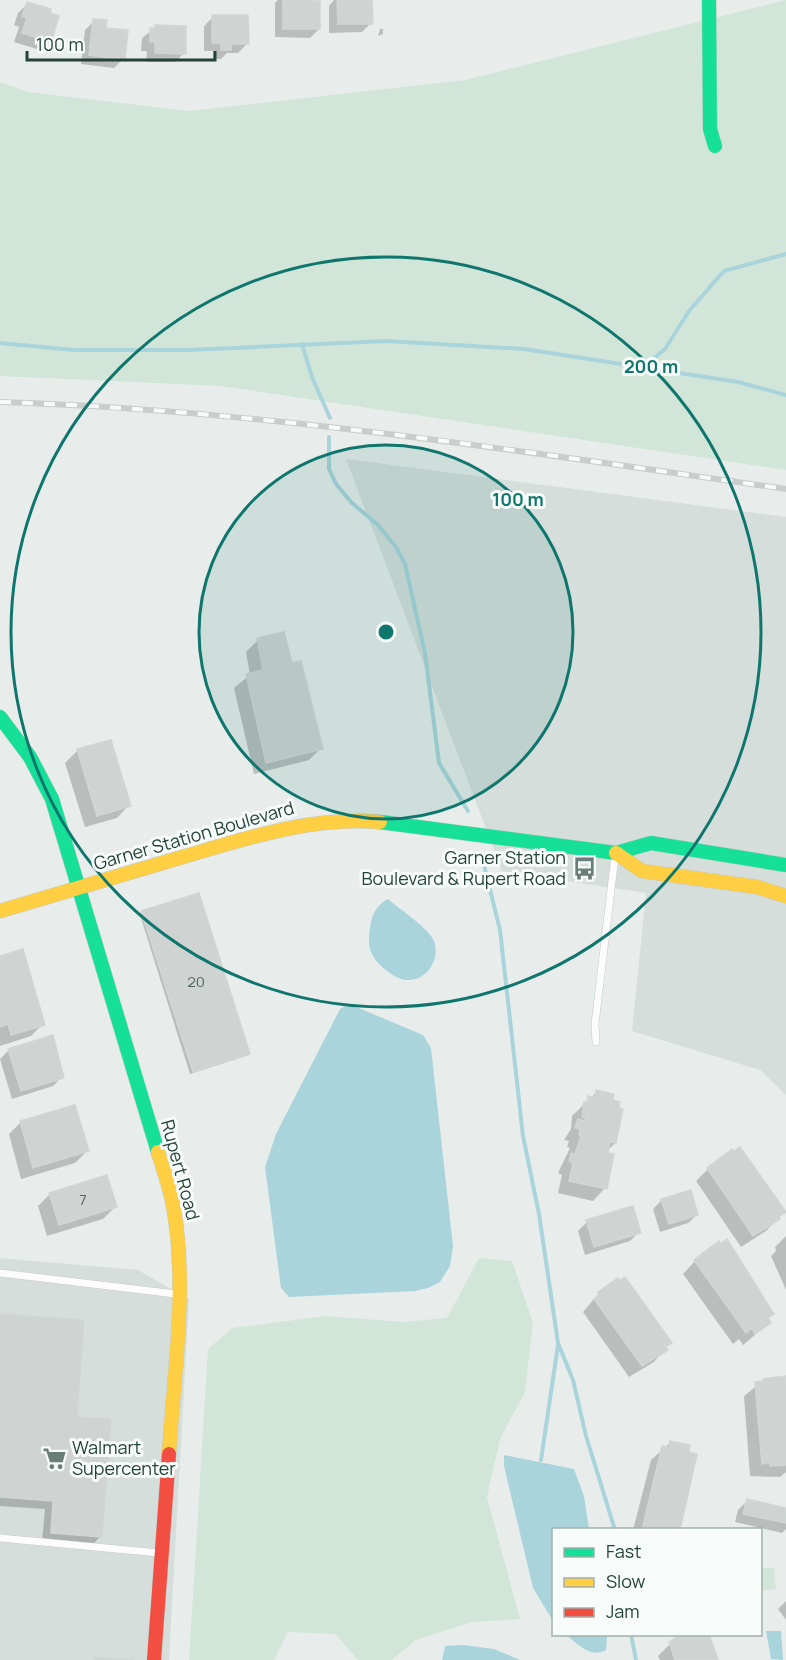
<svg xmlns="http://www.w3.org/2000/svg" width="786" height="1660" viewBox="0 0 786 1660" font-family="Manrope,sans-serif">
<rect width="100%" height="100%" fill="#e8edeb"/>
<path fill="#d6dedb" d="M346,459L786,517V1095L760,1070L632,1031L646,893L502,871Z
M0,1258L138,1270L189,1299L169,1660H0Z"/>
<path fill="#d1e6d8" d="M786,0V470L221,386L0,376V82L28,92L189,111L465,80Z
M479,1258L512,1261L533,1323L525,1392L500,1439L487,1497L520,1619L472,1622L416,1640L392,1660H358L335,1634L288,1632L274,1660H189L208,1349L232,1328L325,1316L403,1322L447,1318Z
M760,1568H774L776,1589L761,1591Z"/>
<path fill="#a9d4db" d="M388,899C399,909 426,926 433,939C442,956 428,982 406,980C394,979 375,963 371,952C368,947 369,935 370,929C371,916 376,905 388,899Z
M349,1004L423,1035L431,1048L453,1246L450,1266L440,1282L428,1288L415,1291L289,1297L281,1288L265,1167L276,1134L340,1009Z
M504,1455L574,1469L584,1496L589,1529L554,1530L553,1621L533,1588L504,1466Z
M766,1631H781L783,1660L771,1659Z
M566,1635H607L606,1650C591,1659 578,1644 566,1635Z
M463,1645L494,1649L520,1660H442L445,1646Z"/>
<path fill="#0003" d="M278,0H309L319,29L310,38L275,37V3Z
M334,0H371V23L362,32L329,33V6Z
M27,4L57,17L49,42L40,50L14,42L19,27L14,25L18,13Z
M213,17L247,44L238,53H227L221,59H213V51H204V26Z
M94,21L105,29L123,59L114,68L81,64L85,30Z
M156,27L184,53L175,62H146L147,51H141L142,38Z
M380,29H383V34L378,36Z
M258,640L291,665L321,748L309,760L254,774L234,688L250,675L246,652Z
M110,742L129,805L117,818L85,827L65,763L77,751Z
M142,912L249,1053L246,1056L190,1074L140,915Z
M0,958L43,1024L31,1036L0,1046Z
M9,1050L62,1077L53,1086L12,1099L0,1059Z
M597,1092L615,1143L608,1150L605,1188L593,1201L558,1193L562,1175L558,1173L570,1148L567,1147L569,1141L564,1140L571,1129L572,1116Z
M21,1122L87,1151L75,1163L21,1179L9,1134Z
M708,1169L784,1212L766,1231L741,1247L696,1181Z
M50,1194L115,1207L103,1219L47,1236L38,1206Z
M662,1200L697,1215L688,1223L660,1232L653,1209Z
M587,1222L639,1232L630,1241L585,1255L578,1231Z
M786,1236V1290L771,1256L776,1251L775,1247Z
M695,1261L769,1323L743,1345L739,1339L733,1344L683,1274Z
M599,1293L670,1343L654,1362L629,1377L583,1312Z
M0,1316L75,1418L101,1536L92,1545L42,1542L45,1509L0,1506Z
M764,1380L786,1381V1472L780,1477L750,1476L744,1396Z
M670,1443L679,1530H633L651,1460Z
M747,1501L786,1510V1529L782,1533L735,1522L738,1510Z
M786,1601V1620L778,1609Z
M677,1637L716,1660H660L658,1656Z"/>
<g fill="none" stroke-linecap="round" stroke-linejoin="round">
<path stroke="#a9d4db" stroke-width="4" d="M0,343L74,350H187L386,341L524,349L738,382L786,395
M302,344L312,377L330,418
M642,368L665,349L689,311L724,271L786,254
M329,437V469L336,484L352,503L378,525L396,547L405,564L425,653L439,763L468,811
M482,857L500,930L523,1136L539,1214L558,1343L573,1380L586,1436L615,1530
M541,1460L558,1345
M631,1634L636,1660"/>
</g>
<path fill="#cfd4d2" stroke="#d1d6d4" stroke-width="1.5" d="M283,0L320,1V29H283Z
M337,0H372L373,24H338Z
M27,2L51,9L50,13L59,16L51,42L22,33L27,18L22,16Z
M212,15H248L249,44H231V50H221V43H212Z
M93,19L107,20L106,28L128,30L125,60L89,55Z
M155,25L186,26V54L155,53V42H150V28H155Z
M284,632L292,663L301,661L323,749L266,763L246,674L263,670L257,638Z
M111,740L131,806L97,816L77,749Z
M199,893L250,1054L193,1072L141,911Z
M23,949L45,1025L11,1035L8,1024L0,1027V956Z
M53,1035L64,1078L21,1091L8,1049Z
M596,1090L614,1094L613,1100L620,1102L619,1108L623,1109L616,1143L610,1142L608,1153L614,1154L607,1189L569,1181L573,1163L569,1161L571,1153L575,1154L581,1136L579,1135L580,1129L575,1128L578,1119L585,1121L586,1118L582,1117L584,1102H587L588,1096L595,1098Z
M75,1105L89,1151L33,1168L20,1121Z
M740,1147L786,1212L779,1217L780,1219L753,1236L707,1168L732,1149L734,1151Z
M107,1175L117,1207L59,1225L49,1193Z
M691,1190L698,1215L669,1224L661,1199Z
M633,1206L641,1233L594,1247L586,1220Z
M727,1239L774,1314L768,1318L771,1323L755,1334L752,1328L746,1333L694,1260L719,1241L720,1244Z
M625,1277L672,1343L665,1347L668,1350L642,1366L594,1299L600,1294L598,1292L618,1278L619,1281Z
M0,1314L84,1320L77,1417L111,1419L102,1537L51,1533L53,1501L0,1497Z
M786,1376V1465L770,1466V1462L762,1464L755,1382L763,1381V1379Z
M670,1441L690,1445L689,1452L697,1454L680,1530H642L662,1446L669,1448Z
M747,1499L786,1508V1523L743,1514Z
M681,1634H709L718,1660H675L669,1642Z
M94,1657L134,1660H94Z"/>
<g fill="none" stroke-linecap="round" stroke-linejoin="round">
<defs>
<path id="lane" d="M596,1042L595,1024L615,856
M0,1273L176,1294
M0,1538L159,1553"/>
<path id="fast" d="M709,0L710,129L715,146
M0,717L30,757L52,799L158,1152
M380,822L616,853L651,843L786,865"/>
<path id="slow" d="M616,853L642,871L757,887L786,896
M0,911C60,893 120,876 179,858C245,839 310,816 380,822
M158,1152C163,1169 170,1187 173,1205C188,1286 174,1372 169,1454"/>
<path id="jam" d="M154,1660L169,1454"/>
</defs>
<use href="#lane" stroke="#c5cac8" stroke-width="8"/>
<use href="#fast" stroke="#c3cbc8" stroke-width="15"/>
<use href="#slow" stroke="#c3cbc8" stroke-width="15"/>
<use href="#jam" stroke="#c3cbc8" stroke-width="15"/>
<use href="#lane" stroke="#fcfcfc" stroke-width="7"/>
<use href="#fast" stroke="#16e098" stroke-width="14"/>
<use href="#slow" stroke="#ffcf43" stroke-width="14"/>
<use href="#jam" stroke="#f24e42" stroke-width="14"/>
<defs>
<path id="rail" d="M0,402C264,410 525,452 786,489"/>
</defs>
<use href="#rail" stroke="#c9cdcc" stroke-width="6"/>
<use href="#rail" stroke="#f7fbf9" stroke-width="4" stroke-dasharray="11" stroke-linecap="butt"/>
</g>
<circle cx="386" cy="632" r="187" fill="#0f766e" fill-opacity=".12"/>
<g fill="none" stroke="#0f766e" stroke-width="3">
<circle cx="386" cy="632" r="187"/>
<circle cx="386" cy="632" r="375"/>
</g>
<defs>
<symbol id="bus-bare" viewBox="-9 -9 18 18"><path d="M-5-6H5V4H4V6H2V4H-2V6H-4V4H-5ZM-3.5-4V0h7V-4ZM-3.5 1.2v1.5H-2V1.2ZM2 1.2v1.5H3.5V1.2Z" fill="#697e78" stroke="#f7fbf9" stroke-width="2.5" paint-order="stroke"/></symbol>
<symbol id="supermarket-bare" viewBox="-9 -9 18 18"><path d="M-6-5.5h2.5l.6 2H6L4.5 2H-2.5L-4.4-4H-6ZM-1.5 3.2a1.3 1.3 0 1 0 .1 0ZM3 3.2a1.3 1.3 0 1 0 .1 0Z" fill="#697e78" stroke="#f7fbf9" stroke-width="2.5" paint-order="stroke"/></symbol>
</defs>
<g fill-rule="evenodd">
<use href="#bus-bare" x="568" y="852" width="33" height="33"/>
<use href="#supermarket-bare" x="38" y="1442" width="33" height="33"/>
</g>
<g text-anchor="middle" stroke-width="6" stroke-linejoin="round" paint-order="stroke">
<g font-size="15" fill="#506761">
<text x="196" y="987">20</text>
<text x="83" y="1205">7</text>
</g>
<g font-size="18" fill="#24423a" stroke="#f7fbf9">
<text transform="translate(194 836) rotate(-16)" y="6">Garner Station Boulevard</text>
<text transform="translate(180 1170) rotate(75)" y="6">Rupert Road</text>
</g>
<g font-size="18" fill="#24423a" stroke="#f7fbf9" text-anchor="end">
<text x="566" y="864">Garner Station<tspan x="566" dy="21">Boulevard &amp; Rupert Road</tspan></text>
<text x="72" y="1454" text-anchor="start">Walmart<tspan x="72" dy="21">Supercenter</tspan></text>
</g>
</g>
<circle cx="386" cy="632" r="9" fill="#0f766e" stroke="#f7fbf9" stroke-width="3"/>
<g font-size="18" text-anchor="middle" font-weight="bold" fill="#0f766e" stroke="#f7fbf9" stroke-width="6" stroke-linejoin="round" paint-order="stroke">
<text x="651" y="373">200 m</text>
<text x="518" y="506">100 m</text>
</g>
<rect x="552" y="1528" width="210" height="108" fill="#f7fbf9" stroke="#a3b1ad" stroke-width="1.5"/>
<rect x="564" y="1548" width="30" height="9" fill="#16e098" stroke="#a3b1ad" stroke-width="1.5"/>
<text x="606" y="1558" font-size="18" fill="#24423a">Fast</text>
<rect x="564" y="1578" width="30" height="9" fill="#ffcf43" stroke="#a3b1ad" stroke-width="1.5"/>
<text x="606" y="1588" font-size="18" fill="#24423a">Slow</text>
<rect x="564" y="1608" width="30" height="9" fill="#f24e42" stroke="#a3b1ad" stroke-width="1.5"/>
<text x="606" y="1618" font-size="18" fill="#24423a">Jam</text>
<path d="M27 51v9h188v-9" fill="none" stroke="#24423a" stroke-width="3"/>
<text x="36" y="51" font-size="18" fill="#24423a" stroke="#f7fbf9" stroke-width="4.5" paint-order="stroke">100 m</text>
</svg>
